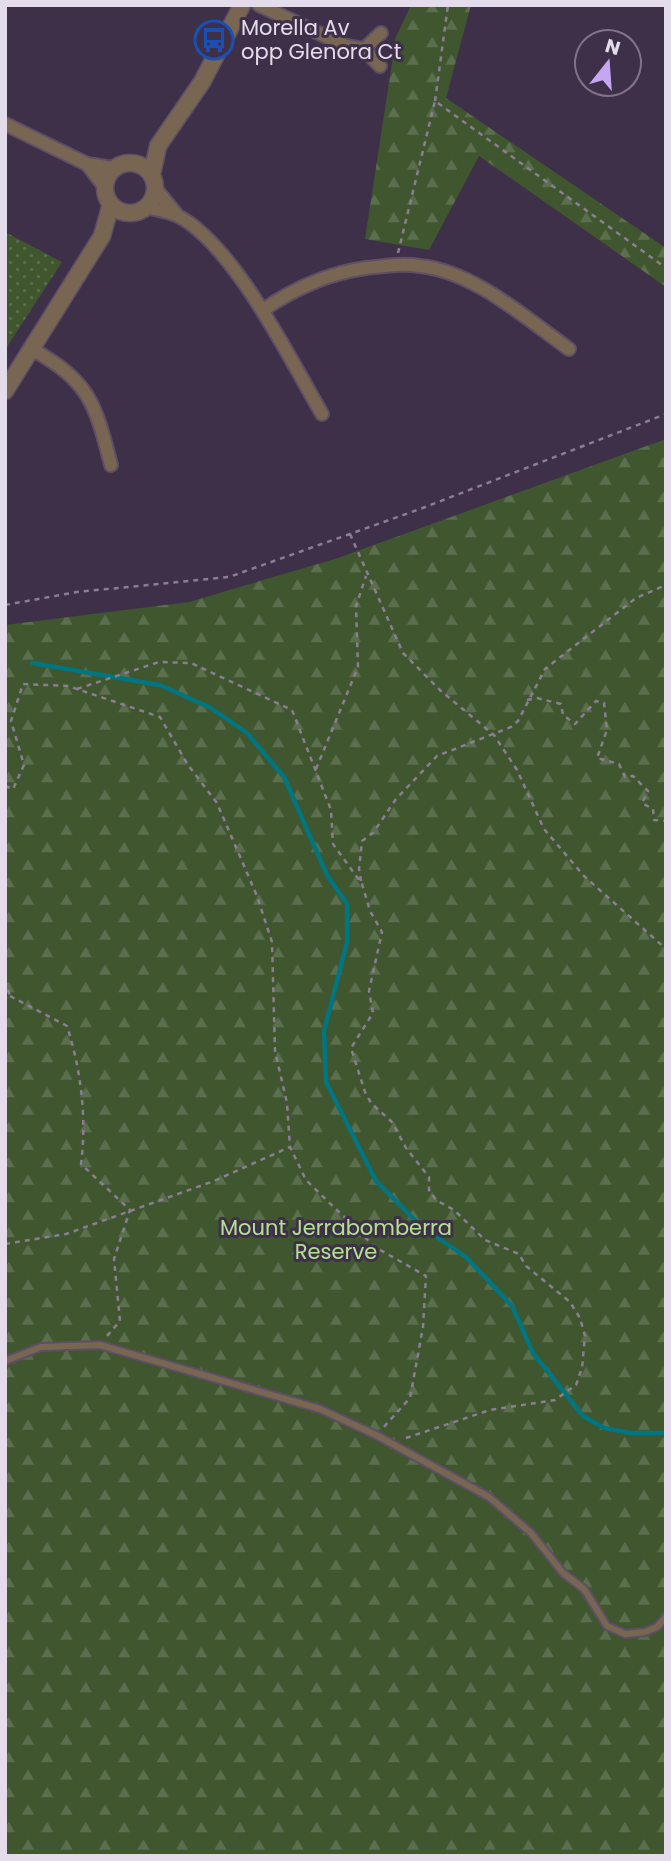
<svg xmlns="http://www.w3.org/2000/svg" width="671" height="1861" viewBox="0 0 671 1861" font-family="Poppins,sans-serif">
<defs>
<pattern id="green-dots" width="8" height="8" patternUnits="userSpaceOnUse" patternTransform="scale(1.75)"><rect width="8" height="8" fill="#40562f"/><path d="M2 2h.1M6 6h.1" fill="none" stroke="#5b6e4d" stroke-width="1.8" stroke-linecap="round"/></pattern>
<pattern id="forest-firs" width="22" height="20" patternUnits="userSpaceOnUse" patternTransform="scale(1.75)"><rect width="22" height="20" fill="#40562f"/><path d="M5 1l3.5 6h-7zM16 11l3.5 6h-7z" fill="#5b6e4d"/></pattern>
</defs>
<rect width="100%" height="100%" fill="#3f3049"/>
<path fill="url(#green-dots)" d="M5,232L62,262L5,350Z"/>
<path fill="url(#forest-firs)" d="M411,5H471L446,98L666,248V287L479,156L429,250L365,239L396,37Z
M666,439V1856H5V625L189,602L338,558Z"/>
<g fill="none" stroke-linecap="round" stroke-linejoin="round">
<path stroke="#017580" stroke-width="4.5" d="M32,663L160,685L211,708L247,733L284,777L327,875L347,904V942L324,1031L326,1082L376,1181L422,1227L466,1257L512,1306L533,1353L583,1416L604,1428L631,1433H666"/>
<defs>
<path id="service" d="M5,1361L41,1347L100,1345L320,1409L376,1435L489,1497L531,1533L563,1573L584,1589L607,1626L625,1634L645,1632L657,1627L666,1617"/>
<path id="minor" d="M259,5L346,46L364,49L381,33
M364,49L380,66
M5,124L87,164L113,168
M87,164L104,186
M156,189L177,215
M147,207C157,210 169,211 178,216C234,245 290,359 322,414
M263,310C295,288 328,273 366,268C384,266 402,263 420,266C475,272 525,318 569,349
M32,349C90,382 95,403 111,465"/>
<path id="tertiary" d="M105 188a25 25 0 1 1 50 0a25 25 0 1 1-50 0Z
M152,174L158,146L202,82L242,5
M5,391L102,236L111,204"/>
</defs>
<use href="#service" stroke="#5d4f66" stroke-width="10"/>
<use href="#minor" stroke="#5d4f66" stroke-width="16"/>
<use href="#tertiary" stroke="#5d4f66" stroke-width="19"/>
<path stroke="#8b7e93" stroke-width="2.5" stroke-dasharray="5 5" stroke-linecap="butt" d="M435,101L448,5
M398,253L435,101L666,268
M350,534L403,653L441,691L494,735L517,770L544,829L584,876L666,949
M5,605L77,592L229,577L420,509L666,414
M77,689L159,662L191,663L292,710L331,810L333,844L362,884L370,911L382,932L369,991L373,1013L351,1048L365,1092L371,1103L392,1122L406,1148L429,1177V1190L436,1200L454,1210L485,1240L519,1254L526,1266L570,1302L580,1318L585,1336L582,1368L576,1385L555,1400L490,1410L403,1439
M527,700L537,698L561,704L563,715L575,724L596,701L604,703L607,730L597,758L619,764L625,777L633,776L648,791L642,803L653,809L654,820L666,821
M316,769L358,667L356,606L366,576
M5,786L13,789L24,765L11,721L23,684L68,686L160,717L188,765L217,803L257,896L272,942L275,1051L287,1103L290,1147L306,1180L375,1247L426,1276L423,1327L410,1398L382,1429
M361,881L359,869L362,841L373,833L396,799L437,756L511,727L518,721L545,669L636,598L666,585
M5,980L10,996L5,998
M10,996L67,1026C81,1070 87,1118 81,1164L130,1210L114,1259L120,1321L107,1336
M5,1244L66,1234L214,1181L290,1147"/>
<use href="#service" stroke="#796652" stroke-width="6"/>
<use href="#minor" stroke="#796652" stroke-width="12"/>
<use href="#tertiary" stroke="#796652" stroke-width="16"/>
</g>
<defs>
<symbol id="bus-ring" viewBox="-11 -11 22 22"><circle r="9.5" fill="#3f3049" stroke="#1a4fb4" stroke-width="1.5"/><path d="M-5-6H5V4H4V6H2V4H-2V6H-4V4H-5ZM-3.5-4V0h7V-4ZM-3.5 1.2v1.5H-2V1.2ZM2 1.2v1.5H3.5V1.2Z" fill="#1a4fb4"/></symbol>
</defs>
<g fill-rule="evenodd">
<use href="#bus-ring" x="192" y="18" width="44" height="44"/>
</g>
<g text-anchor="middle" stroke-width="6" stroke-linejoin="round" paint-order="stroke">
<g font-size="21" fill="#e4dbeb" stroke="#3f3049" text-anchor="start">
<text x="241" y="35">Morella Av<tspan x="241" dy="24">opp Glenora Ct</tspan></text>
</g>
<g font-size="21" fill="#b3e190" stroke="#3f3049">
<text x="336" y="1235">Mount Jerrabomberra<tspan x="336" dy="24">Reserve</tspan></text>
</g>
</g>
<rect width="671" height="1861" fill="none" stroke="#e4dbeb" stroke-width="14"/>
<g transform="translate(608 63) rotate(17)"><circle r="33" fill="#3f3049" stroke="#81748a" stroke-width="2"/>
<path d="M0-5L12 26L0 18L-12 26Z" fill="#c5a6f0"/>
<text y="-10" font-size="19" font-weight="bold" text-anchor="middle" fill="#e4dbeb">N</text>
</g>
</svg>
